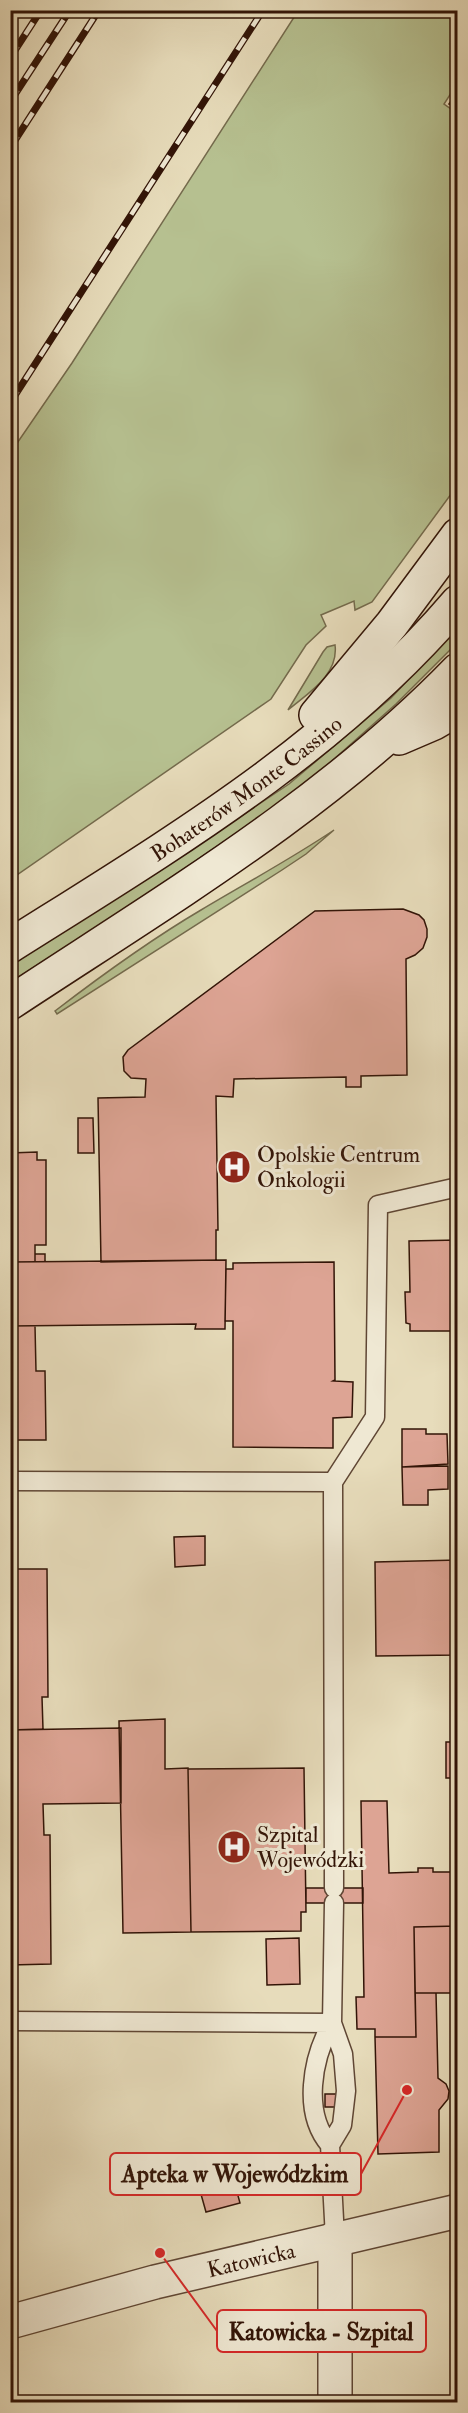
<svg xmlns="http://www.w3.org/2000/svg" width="468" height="2413" viewBox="0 0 468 2413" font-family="'IM FELL Double Pica',serif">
<rect width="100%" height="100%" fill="#e7dcbb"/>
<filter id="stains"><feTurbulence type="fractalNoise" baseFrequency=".00333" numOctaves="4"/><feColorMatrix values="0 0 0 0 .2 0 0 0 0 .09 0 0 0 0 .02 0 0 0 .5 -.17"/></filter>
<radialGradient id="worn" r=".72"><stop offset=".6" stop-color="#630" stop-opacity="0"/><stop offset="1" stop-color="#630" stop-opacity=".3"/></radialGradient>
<path fill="#b6c090" stroke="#746a4c" stroke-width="1.5" d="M298,11L446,10L457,18V84L444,104L458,114L457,486L372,602L355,610L354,601L321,615L326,626L306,645L271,699L11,879V452L72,363Z
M457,628V643L396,704L297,792L114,916L11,982V965L166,866L289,784L391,698Z
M335,645C339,675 308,693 288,710L323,652L327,647Z
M334,830L306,854L282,870L57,1014L55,1011C102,975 150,940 201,910C246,883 291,859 334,830Z"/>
<path fill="#dda494" stroke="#321407" stroke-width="1.5" d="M457,92L458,93V109L449,104Z
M403,909L419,915L424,920L427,929V937L423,948L415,955L406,959L407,1075L361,1076V1087H346V1077L234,1079L233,1097L216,1096L218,1230H216V1260L101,1262L98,1098L145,1097L146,1079L131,1078L124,1071L123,1057L128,1050L315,911Z
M78,1118H93L94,1153H78Z
M37,1152V1160H46V1245H35V1262H10V1153Z
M458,1240V1331H410V1324L406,1323L405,1292H410L409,1241Z
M35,1254H45V1262H35Z
M226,1260L225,1329H195L196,1324L10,1326V1262Z
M334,1262L335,1380L333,1381L353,1382L352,1417L333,1418V1448L233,1447V1321H225L226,1269H233V1263Z
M10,1326H35L36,1371H45L46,1440H10Z
M402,1429H426V1434H447L448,1464L402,1467Z
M448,1466V1489L428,1490V1505H403L402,1467Z
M205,1536V1565L175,1567L174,1537Z
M458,1560V1655L376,1656L375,1562Z
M10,1569H47L48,1697H42L43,1729L10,1730Z
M165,1719V1769L188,1768L191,1932L123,1933L119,1721Z
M121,1728V1803L43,1804L44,1835H50L51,1964L10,1965V1730Z
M446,1742H458V1778H446Z
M304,1768L306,1912H301V1931L191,1932L188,1769Z
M361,1801H387L389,1873L418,1872V1868H433V1872H458V1926L414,1927L416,2037H375V2029H357L356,1997H364Z
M306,1888H363V1903H306Z
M458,1926V1993H415L414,1927Z
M299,1938L300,1984L267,1985L266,1939Z
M415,1993H436L438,2078L446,2084L449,2091L448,2099L439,2110V2152L378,2154L375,2037H416Z
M325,2094H337L336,2107H325Z
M231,2170L240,2203L206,2212L197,2180Z"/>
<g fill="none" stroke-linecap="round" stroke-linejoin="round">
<defs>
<path id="service" d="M10,1481L333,1482
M334,1888L333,1482L375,1417L378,1205L458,1187
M334,1903L332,2023L343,2054L346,2091L342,2125L330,2145L335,2238
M10,2021L332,2023
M330,2145C302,2113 312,2058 332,2023"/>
<g id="minor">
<path id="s1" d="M10,2322L155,2282L458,2211"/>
<path d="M335,2402V2238"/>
</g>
<g id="secondary">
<path d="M316,715L392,624L458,535"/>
<path d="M399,738L434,723L458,709"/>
<path id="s2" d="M10,946C170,845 334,748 458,602"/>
<path d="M10,1003C166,900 327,805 458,670"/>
</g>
</defs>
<use href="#service" stroke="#5f4634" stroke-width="21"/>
<use href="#minor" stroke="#5f4634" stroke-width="36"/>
<use href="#secondary" stroke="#321407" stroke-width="36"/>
<use href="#service" stroke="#efe8d3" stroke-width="18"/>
<use href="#minor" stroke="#efe8d3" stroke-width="33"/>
<use href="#secondary" stroke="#efe8d3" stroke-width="33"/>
<defs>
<path id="rail" d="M10,58L41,10
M10,102L70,10
M10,148L99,10
M10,403L263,10"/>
</defs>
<use href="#rail" stroke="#321407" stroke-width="7"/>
<use href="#rail" stroke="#efe8d3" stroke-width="4.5" stroke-dasharray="14" stroke-linecap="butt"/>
</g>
<defs>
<symbol id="hospital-disc" viewBox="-11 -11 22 22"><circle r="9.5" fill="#8f2418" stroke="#efe8d3"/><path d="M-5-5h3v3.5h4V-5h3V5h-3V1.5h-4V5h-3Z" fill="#fff"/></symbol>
</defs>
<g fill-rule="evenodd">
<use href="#hospital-disc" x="215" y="1148" width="38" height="38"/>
<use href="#hospital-disc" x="215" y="1828" width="38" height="38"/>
</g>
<g text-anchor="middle" stroke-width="6" stroke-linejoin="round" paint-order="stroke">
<g font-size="22" fill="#321407" stroke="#efe8d3">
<text dy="8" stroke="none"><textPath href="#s2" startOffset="284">Bohaterów Monte Cassino</textPath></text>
<text dy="8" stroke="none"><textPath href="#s1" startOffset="249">Katowicka</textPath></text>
</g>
<g font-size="22" fill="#321407" stroke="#efe8d3" text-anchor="start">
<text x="257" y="1162">Opolskie Centrum<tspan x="257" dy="25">Onkologii</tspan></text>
<text x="257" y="1842">Szpital<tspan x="257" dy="25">Wojewódzki</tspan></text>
</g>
</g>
<path fill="none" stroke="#d62828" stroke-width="2" d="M407 2090L361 2174M160 2253L217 2331"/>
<g fill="#d62828" stroke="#efe8d3" stroke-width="2">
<circle cx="407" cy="2090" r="6"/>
<circle cx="160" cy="2253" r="6"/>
</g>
<g fill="#efe8d3" stroke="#d62828" stroke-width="2">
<rect x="110" y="2153" width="251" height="42" rx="6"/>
<rect x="217" y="2310" width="209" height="42" rx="6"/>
</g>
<g font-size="24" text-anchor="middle" font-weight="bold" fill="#321407">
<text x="235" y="2182">Apteka w Wojewódzkim</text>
<text x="321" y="2340">Katowicka - Szpital</text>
</g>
<rect width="468" height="2413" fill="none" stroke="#e7dcbb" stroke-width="36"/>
<rect x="12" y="12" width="444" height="2389" fill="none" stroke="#321407" stroke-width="3"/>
<rect x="18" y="18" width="432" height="2377" fill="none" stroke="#321407" stroke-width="1.5"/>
<rect width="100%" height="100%" filter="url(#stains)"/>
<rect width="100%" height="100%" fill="url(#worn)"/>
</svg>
